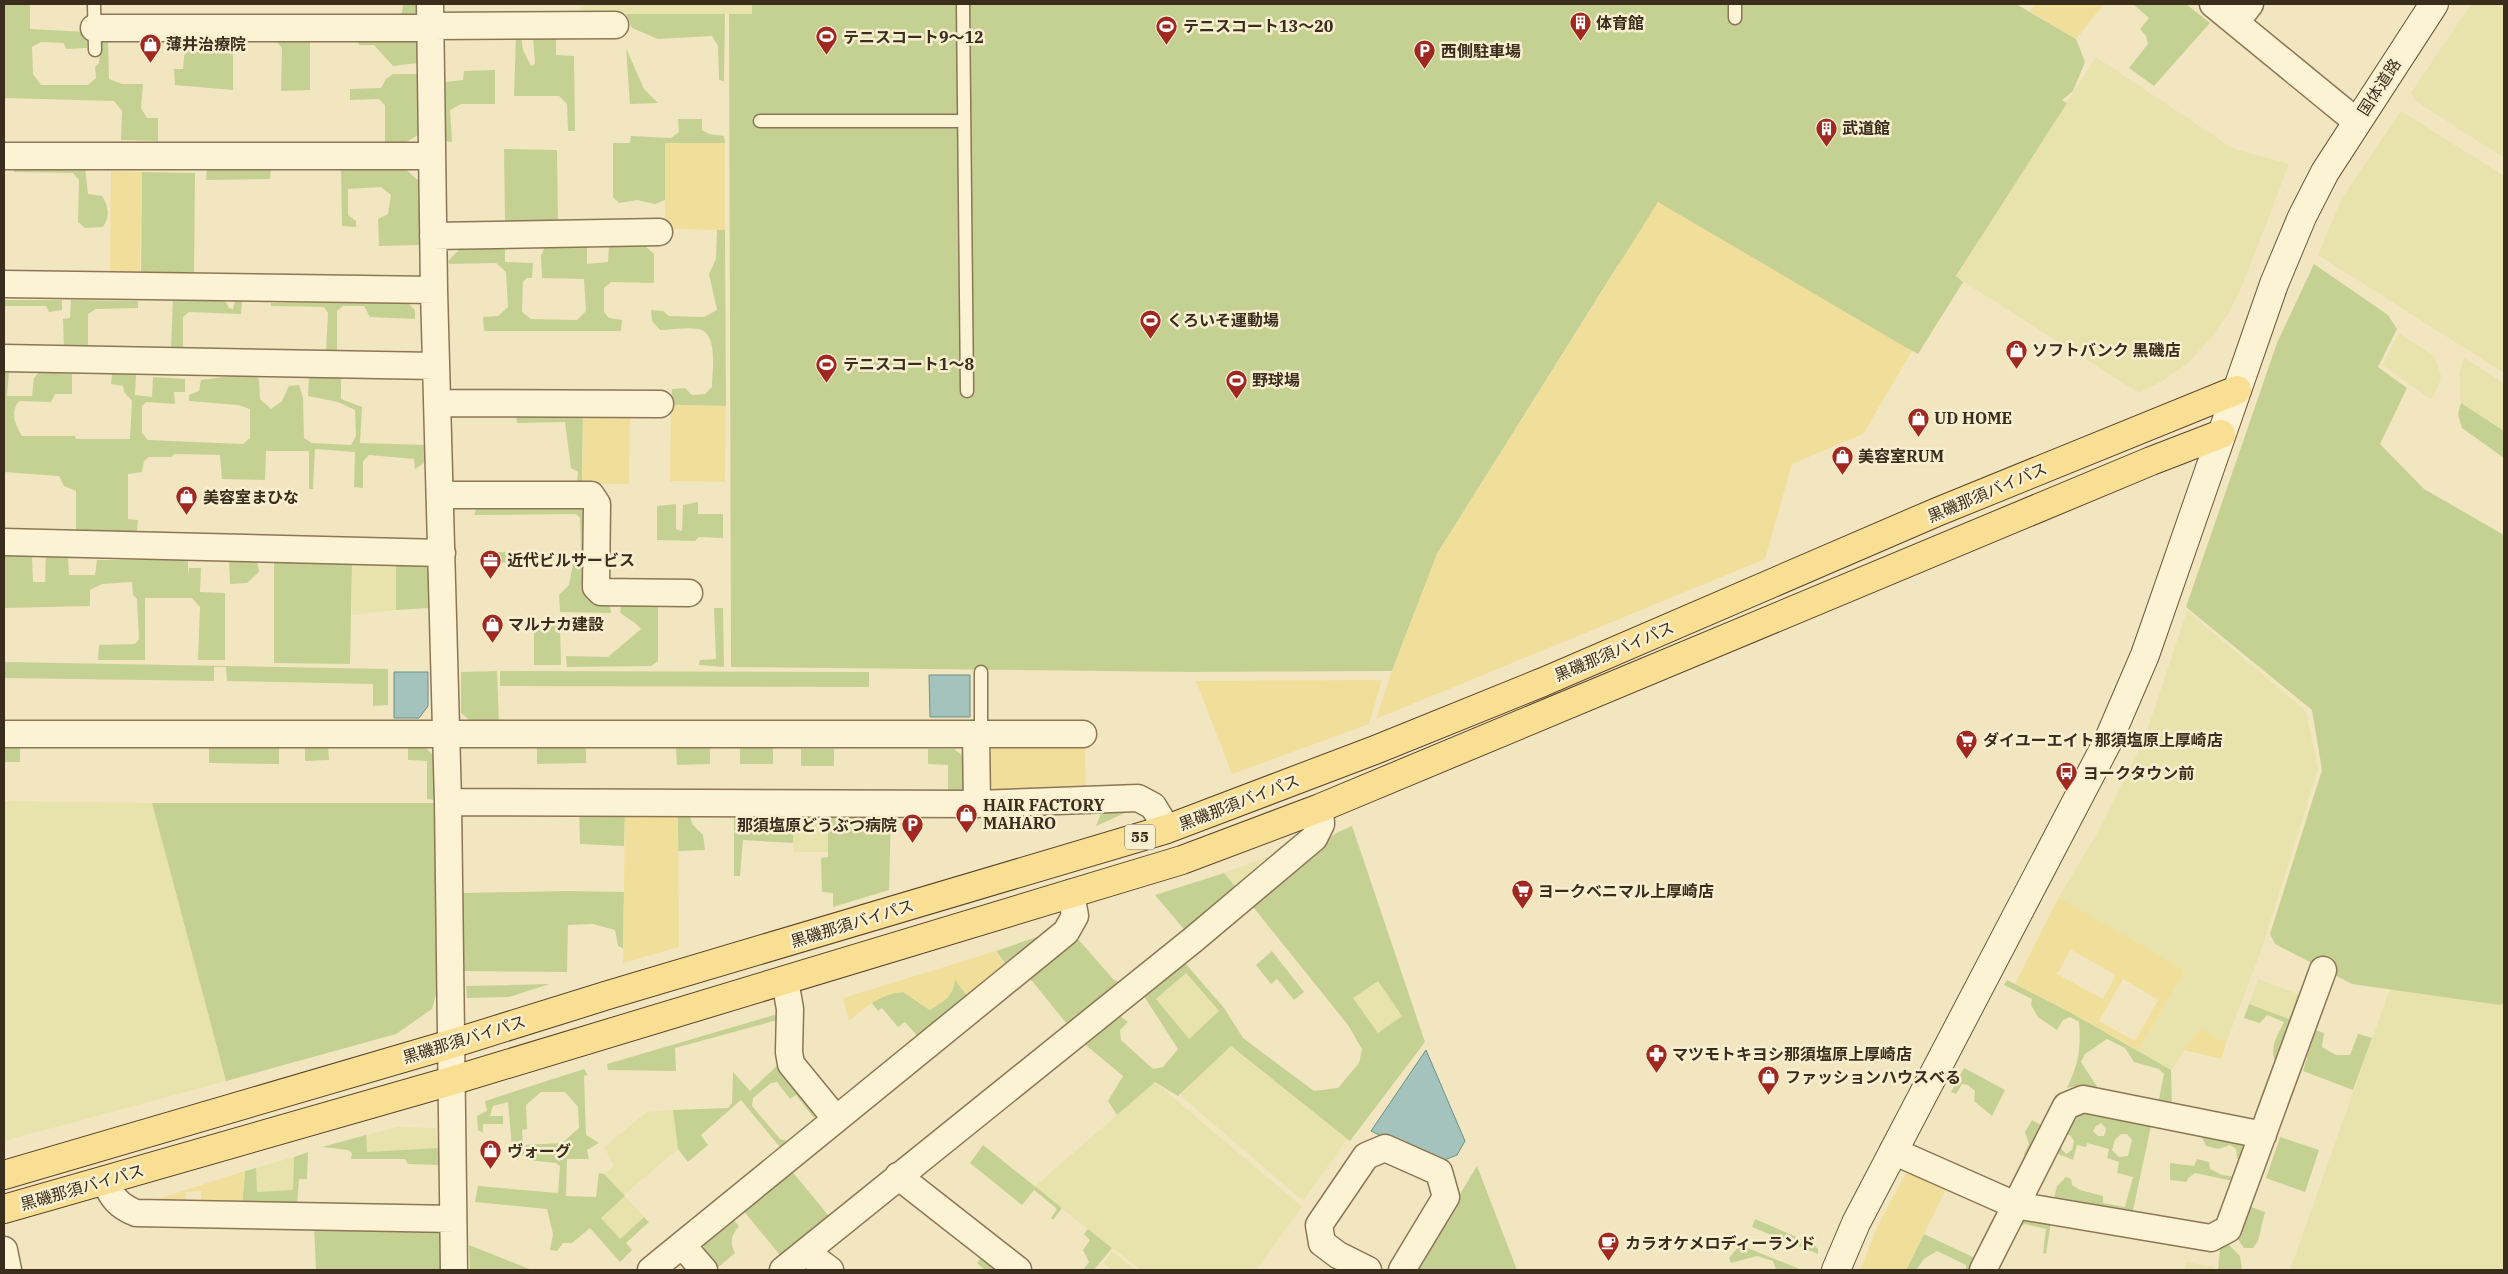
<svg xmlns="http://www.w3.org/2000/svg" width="2508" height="1274" viewBox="0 0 2508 1274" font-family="'IBM Plex Serif','Noto Sans JP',serif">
<rect width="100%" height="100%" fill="#f2e6c0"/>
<path fill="#e8e2ad" d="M580,4H752V14H580Z
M2471,4H2504V158L2416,101L2411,93Z
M2096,57L2232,148L2289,164L2243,284L2228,314L2210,339L2187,364L2164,380L2139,393L1956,277Z
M2401,111L2504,176V373L2318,255L2342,198Z
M2399,333L2435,357L2441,376L2438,388L2431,399L2382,365Z
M2464,358L2504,383V431L2461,403L2459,374Z
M352,562H396V610L352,615Z
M2187,611L2306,711L2318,769L2262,948L2226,1043L2200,1028L2171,1070L2138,1051L2185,970L2059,897L2098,832L2144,740Z
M4,801L152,803L226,1081L4,1141Z
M793,820H828V852H793Z
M1291,848L1239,891L1224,873Z
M1186,973L1219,1012L1189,1039L1156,999Z
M2258,979L2298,994L2289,1019L2249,1004Z
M1378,981L1403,1016L1378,1033L1353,998Z
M2392,983L2504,991V1270H2290Z
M1230,1046L1347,1139L1303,1201L1180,1095Z
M1155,1082L1302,1207L1256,1270H1141L1034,1187Z
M673,1110L678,1149L624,1195L604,1174L614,1166L604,1147L647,1112Z
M397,1127L436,1128L438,1148L366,1152V1135Z
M294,1157L293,1190L256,1192V1168Z
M625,1196L644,1217L620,1239L601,1218Z
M1112,1251L1136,1270H1112L1103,1263Z
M2186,1262L2215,1267L2214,1270H2185Z"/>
<path fill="#c5d193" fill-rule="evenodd" d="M4,4H30V29L87,32V48L66,49L64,43L41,42L32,47L33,74L41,85H88L96,78L95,67L99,63L101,41L108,40L109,79L122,84H143L141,108L147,118H158V141L121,140L122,111L114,101L4,98Z
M403,4H418V20L358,15L398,14L402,13Z
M752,4H2016L2076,39L2085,62L2073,91L2062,100L2067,103L1956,276L1963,282L1918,354L1909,349L1618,265L1437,554L1392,671L1192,672L731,667L729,14H752Z
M2133,4H2186L2210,23L2154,86L2129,68L2148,44L2146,36L2140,29L2149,18Z
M626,14H725L724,81L719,80L718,46L712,36L658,39L632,28Z
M516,34L521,35L523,50L531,66L535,64L533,35L556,36V55L574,56L575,131H568L567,104L559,96H514Z
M186,36H310V90L281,91L282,48L276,41H240L233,45V90L175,85L174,69H183Z
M418,37V63L393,66L374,45H359L357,38Z
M626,48L644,89L658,103L630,104Z
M495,70V104H461L450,110L452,142L444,141L445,82L463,80L464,71Z
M393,74H418V135L401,145H385V105L379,99L350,100V89L381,88L386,79Z
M678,119H702V130L709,134L724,136L725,143H665V200L655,204L637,200L619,203L613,197V143H630L631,136L671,138L679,132Z
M504,149L557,150L558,223L505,222Z
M14,167L85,168L88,194L102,196C109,206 110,217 103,227L85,228L78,222L79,180L73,173L14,172Z
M341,167L404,168L419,181V245L379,246L378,219L388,214L391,195L381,187L348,189V215L356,221V227L342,226Z
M207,168L271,169L270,179L206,180Z
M142,172L195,173L194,275L141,274Z
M717,230H725L726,406L671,405L672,389L685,388L692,395L705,394L712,387C712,372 719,332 698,329C686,327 672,330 660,330L652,321L651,310L663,311L669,316L704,317L717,310L709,274L716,259Z
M609,244L644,245L654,254V283L611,282L604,288V312L609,318L622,320L621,331H484L483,317L498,316L508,307L506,272L496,263L449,264L448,261L463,246L505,247V262L533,263L532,278H527L523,282L522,312L531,319L577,320L586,311L584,279L542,278L541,256L545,246H587V264L608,262Z
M2314,264L2388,315L2397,329L2378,367L2407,388L2380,444L2424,489L2504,535V1003L2500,1005L2352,984L2275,944L2270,934L2322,770L2312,710L2186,607L2277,343Z
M173,298L225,300L229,308L233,309L235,301H242L241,314L189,312L183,317V350L171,349Z
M4,300H62V310L49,312L46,306H5L4,329Z
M71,300L138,301V308L96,309L88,314V349H64L63,319L70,318Z
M271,303H408L415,310V319L370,317L364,306H343L337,311V352L326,351L328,313L324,307L271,306Z
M4,372H9L7,396H32L34,378L39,372L72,374V394H55L51,402L19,401C10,412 15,425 22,436H75L76,439H130L132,401L124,392L123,386L111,384L112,374L136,375L135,395L152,397L153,377L185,379V392H174L175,404L146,402L142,406V433L148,440L243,444L250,438V409L238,405L189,401V395L199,391L201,380L255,373L259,380L260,399L271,409L282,401L289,386L299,385L303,398L304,438L312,443L351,445L356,436L355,410L338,402L308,396L309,375L341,377V399L362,407L360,443L426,445L424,463L415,469L414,459L369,455L363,461V488L354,487L355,452L315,449L313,489H309V451H266L265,480L222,479L220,455L175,454L171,457H149L144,461L142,472L128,474V519L138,520L137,531L133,533L76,532V491L64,486L59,476L4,472Z
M2461,403L2504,431V458L2462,428L2458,414Z
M516,413H583L582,484H577L578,472L571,468L565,422L517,423Z
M698,502V514H723V538L699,537L695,541L657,540V506L676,504V529L682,531L683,505Z
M479,503H579L587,513V551H581L580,518L576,514L474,515Z
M495,552L530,553L529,564L495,562Z
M4,553L32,554L33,582H45L46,555L68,556L69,575H95L97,560H188V576L189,568H201L200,592L225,593V660H198L200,607L192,598H145V660H98L99,645L135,644L139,639L137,599L133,595L132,582L102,584L90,590V606L4,608Z
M229,559H257L259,572L247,583L230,584Z
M274,560L352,562L350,664L274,663Z
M396,562H425L431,568L429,608L396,610Z
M573,564L585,566L609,599L611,613L560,612L559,595L569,585Z
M622,600L658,601V661L651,666L567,667L566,656L608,657L641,629C635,621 627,619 620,612Z
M714,608H723L724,667L699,665L700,660L716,659Z
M560,626L561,665H534V627Z
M4,662L388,669V705L373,706V684L227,681L226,667H214V681L4,678Z
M497,671L499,723L474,724L461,713V672Z
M500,671L869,672V687L500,686Z
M408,743L423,745L434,756L435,800L427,799V761L408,760Z
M4,746H20V762H4Z
M209,746L279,748V764L209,763Z
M305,746H328L329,760L305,761Z
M586,747V763L537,764V748Z
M710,747V764L677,765L676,748Z
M773,747V764H740V747Z
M801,749H834V766H801Z
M928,749H954L963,756L964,786L958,795L948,796V765L928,764Z
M152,803H435L438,987L432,1009L396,1034L226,1081Z
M1104,806L1134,809L1096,826Z
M579,810L625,811L624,846L580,844Z
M678,811L689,812L692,824L703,835L705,850L678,851Z
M785,813H891L889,890L833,907V893L822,892L821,858L828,857V820H793V843L743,840L740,876H734V814H740V827L783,829Z
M1352,826L1425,1042L1350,1141L1231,1046L1178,1096L1155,1082L1117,1115L1108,1101L1123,1076L1082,1042L1115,1012L1128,1022L1120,1030L1121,1040L1153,1069L1163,1067L1178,1049L1140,990L1201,947L1200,951L1185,963L1224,1008L1243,1038L1314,1091L1338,1088L1359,1063L1362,1049L1348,1025L1250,903L1336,833ZM1186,973L1219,1011L1189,1039L1156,999ZM1378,981L1402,1016L1378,1033L1353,998Z
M1224,873L1239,891L1188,934L1155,895Z
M568,891L624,892L623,948L618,946L615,930L593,924L568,925L567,972L463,971V893Z
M1051,932L922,1041L905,1022L898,1027L882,1008L878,1011L871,1002L890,993L903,992L930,1010L955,979L968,997L1007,966L996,951Z
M1076,937L1114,980L1121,983L1071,1029L1028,976Z
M1272,951L1304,992L1294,1000L1277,979L1271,984L1256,965Z
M2007,980L2070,1012L2171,1070L2172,1107L2158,1104L2164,1074L2159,1069L2134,1062L2125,1048L2107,1039L2085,1054L2081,1062L2100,1091L2077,1086L2067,1088C2079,1063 2081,1049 2079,1022L2070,1017L2063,1020L2057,1030L2038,1017L2031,1005L2032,999L2004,985Z
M550,984L509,997L467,998L466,986Z
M2298,994L2302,995L2276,1069C2270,1045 2274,1043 2284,1022L2267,1015L2260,1023L2244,1018L2249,1004L2289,1019Z
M781,1013V1019L675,1048L676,1071L608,1070L607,1064Z
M2315,1030L2324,1033L2322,1047L2336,1055H2350L2358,1034L2372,1038L2353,1090L2303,1071Z
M779,1064L816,1113L814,1118L796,1095L790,1099L777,1082L771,1083L753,1098L752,1106L780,1139L788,1141L808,1123L811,1126L784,1152L741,1100L701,1135L708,1145L688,1162L678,1149L673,1110L728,1108L732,1103L733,1072L750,1091Z
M1964,1068L2005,1090L1992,1116L1974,1101L1975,1091L1968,1085L1962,1084L1956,1094L1951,1092Z
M584,1069L588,1075L584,1076L586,1135L599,1143L587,1150L589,1159H567L566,1196L596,1197L599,1173L604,1174L625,1196L601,1218L620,1239L644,1217L649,1222L626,1243L632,1250L620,1262L590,1228L572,1243H563L557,1251L550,1250L553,1234L547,1209L475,1202L478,1186L558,1193L560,1166L556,1163L528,1160L512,1147L508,1102L493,1106L490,1116H503V1124H483V1133L478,1130L477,1116L487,1111L485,1101ZM541,1092H565L578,1107L579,1128L562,1143L523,1145L522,1130L527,1129L526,1105Z
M2079,1108L2238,1136L2246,1145L2243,1159H2237L2236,1149L2230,1145L2218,1149L2206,1146L2201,1135L2151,1126L2132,1215L2053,1202L2057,1186L2066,1177L2071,1179L2072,1185L2080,1190L2103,1196V1203L2125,1207L2133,1177L2117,1173L2119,1162L2107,1158L2109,1149L2087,1143L2086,1147L2077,1145L2073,1160L2051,1151ZM2101,1123L2106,1129L2104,1136H2098L2093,1131L2096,1126ZM2121,1134H2127L2132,1140L2128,1156L2119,1157L2112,1150L2115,1140ZM2065,1135H2070L2074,1141L2072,1150L2066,1154L2060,1147L2061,1140Z
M2032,1120L2047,1128L2025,1161L2024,1154L2029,1144L2025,1132Z
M366,1135L367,1152L438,1148L439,1165L408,1164L405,1159H351L352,1153L348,1150L322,1147Z
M2280,1137L2319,1150L2305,1192L2266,1178Z
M983,1145L1062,1208L1053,1220L1051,1218L1057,1209L1034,1190L1022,1205L970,1163Z
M308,1152L307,1179H299L297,1205H242L245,1171L256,1168L257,1192L293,1190L294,1157Z
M2197,1159L2209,1162L2210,1169L2222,1175L2236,1177L2233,1181L2195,1173L2188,1178L2187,1182L2170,1180V1163L2194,1166Z
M1477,1166L1517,1270H1414Z
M790,1169L833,1221L784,1260L742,1209Z
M2251,1207L2265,1212L2258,1241L2253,1248H2244L2237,1238Z
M2023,1216L2051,1222L2046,1254L2043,1253L2046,1229L2025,1224L2013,1231Z
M731,1217L739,1226C732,1234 729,1242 735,1253L715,1270L703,1255L704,1242Z
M1755,1219L1813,1244L1818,1249V1254L1752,1227Z
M314,1225L442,1228L443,1270H316Z
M1088,1229L1112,1248L1094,1270H1083L1089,1262L1083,1250L1090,1240L1084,1234Z
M1924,1234L1977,1259L1972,1270H1966V1265L1937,1251L1924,1259L1916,1270H1906Z
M469,1245L532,1270H470Z
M1740,1245L1802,1270H1776L1773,1261L1757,1256L1731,1263L1729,1258Z
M2229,1245L2240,1256L2242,1270H2218L2220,1248Z
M984,1254L1004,1270H985L977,1263Z"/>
<path fill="#f0df9b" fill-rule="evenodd" d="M2035,4H2104L2076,39L2030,11Z
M665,143H725V230L665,229Z
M111,171L142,172L140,274L110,273Z
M1658,202L1912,351L1863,434L1792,464L1765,559L1376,719L1392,671L1437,554Z
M671,405L726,406L725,482L670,481Z
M583,413H630L629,484H582Z
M1382,680L1369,724L1232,774L1196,681Z
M997,742L1085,744L1086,794L988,797L989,751Z
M625,811H678L679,947L623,963Z
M2059,897L2185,970L2138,1051L2070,1012L2015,984ZM2071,950L2116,975L2103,999L2057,974ZM2123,979L2158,1000L2135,1041L2099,1021Z
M996,951L1006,966L969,998L955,980C953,997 943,1002 930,1010L903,992C880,994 866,1007 849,1021L843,998Z
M2200,1028L2226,1043L2222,1059L2184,1050Z
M245,1171L242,1205L148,1202ZM201,1191V1203H186V1192Z
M1907,1171L1946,1189L1906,1270H1860L1878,1225Z"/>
<path fill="#a3c3bc" stroke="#69928b" d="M394,672H428V706L419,718H394Z
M929,675H970V717H930Z
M1426,1050L1465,1141L1457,1155L1437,1163L1371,1131Z"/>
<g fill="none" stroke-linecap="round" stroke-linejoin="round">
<defs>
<path id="lane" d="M94,4L95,50
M963,4L967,391
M1735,18V4
M760,121H964
M981,672V734"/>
<path id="street" d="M430,4L434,290L448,802L454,1270
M2213,4L2357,122
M2236,22L2250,4
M431,26L615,25
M94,28H431
M4,156H431
M433,236L659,232
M4,284L434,290
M4,358L435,366
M437,403L660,404
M440,495H591L597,504L596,587L601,592L689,593
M4,542L442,553
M4,734H1083
M976,734L977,804
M448,802L977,804L1138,798L1153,806L1167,829
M785,980L790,1009L789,1052L791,1064L836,1119
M1893,1151L2015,1205L2211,1238L2228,1229L2323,970
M898,1176L1018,1270
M104,1180C112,1197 118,1206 136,1213L453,1219
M682,1245L704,1270
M4,1250L8,1270
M806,1252L830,1270
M651,1270L1066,932L1075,916L1071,893
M783,1270L1194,939L1314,838L1321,824L1320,808
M1368,1270L1338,1255L1322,1243L1319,1225L1366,1156L1385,1148L1439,1172L1446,1197L1402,1270
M1983,1270L2066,1106L2083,1099L2263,1135"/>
<path id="secondary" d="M1836,1270L1856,1223L2108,741L2145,655L2274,284L2302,217L2325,172L2434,4"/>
<path id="primary" d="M4,1175L451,1044L608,995L1167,829L1375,750L1543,682L1937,512L2237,390
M4,1209L451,1081L1182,860L1320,808L2151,461L2221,434"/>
</defs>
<use href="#lane" stroke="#8c7656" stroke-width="15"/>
<use href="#street" stroke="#8c7656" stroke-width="29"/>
<use href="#secondary" stroke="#6e573a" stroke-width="30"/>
<use href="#primary" stroke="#5a442b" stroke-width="30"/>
<use href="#lane" stroke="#fcf2d4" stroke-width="12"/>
<use href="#street" stroke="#fcf2d4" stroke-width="26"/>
<use href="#secondary" stroke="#fcf2d4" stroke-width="28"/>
<use href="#primary" stroke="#f8df94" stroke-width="28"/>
</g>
<defs>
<symbol id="building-pin" viewBox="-11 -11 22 30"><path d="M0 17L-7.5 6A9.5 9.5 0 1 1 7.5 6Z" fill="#a02821" stroke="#f8efd0"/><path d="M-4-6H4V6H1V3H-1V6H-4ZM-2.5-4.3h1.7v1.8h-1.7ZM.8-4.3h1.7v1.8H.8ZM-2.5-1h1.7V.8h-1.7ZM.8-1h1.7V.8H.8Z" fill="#fff"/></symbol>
<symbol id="stadium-pin" viewBox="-11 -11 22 30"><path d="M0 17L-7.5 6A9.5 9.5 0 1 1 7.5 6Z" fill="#a02821" stroke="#f8efd0"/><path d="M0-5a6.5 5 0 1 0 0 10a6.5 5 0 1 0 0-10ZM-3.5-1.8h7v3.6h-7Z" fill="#fff"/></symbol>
<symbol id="shop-pin" viewBox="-11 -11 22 30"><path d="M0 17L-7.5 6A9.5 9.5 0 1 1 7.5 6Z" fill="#a02821" stroke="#f8efd0"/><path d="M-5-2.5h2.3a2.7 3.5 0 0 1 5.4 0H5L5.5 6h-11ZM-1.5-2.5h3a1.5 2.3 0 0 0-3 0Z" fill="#fff"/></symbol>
<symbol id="parking-pin" viewBox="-11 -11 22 30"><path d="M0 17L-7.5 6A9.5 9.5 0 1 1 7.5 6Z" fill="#a02821" stroke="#f8efd0"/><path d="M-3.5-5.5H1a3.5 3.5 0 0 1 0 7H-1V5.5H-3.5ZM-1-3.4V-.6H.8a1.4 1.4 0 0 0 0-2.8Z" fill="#fff"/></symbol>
<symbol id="office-pin" viewBox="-11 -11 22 30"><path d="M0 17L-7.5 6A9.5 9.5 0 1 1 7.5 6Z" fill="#a02821" stroke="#f8efd0"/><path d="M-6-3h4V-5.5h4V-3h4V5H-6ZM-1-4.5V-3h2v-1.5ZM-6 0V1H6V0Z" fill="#fff"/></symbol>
<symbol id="supermarket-pin" viewBox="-11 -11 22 30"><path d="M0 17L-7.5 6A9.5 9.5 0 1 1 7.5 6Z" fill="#a02821" stroke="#f8efd0"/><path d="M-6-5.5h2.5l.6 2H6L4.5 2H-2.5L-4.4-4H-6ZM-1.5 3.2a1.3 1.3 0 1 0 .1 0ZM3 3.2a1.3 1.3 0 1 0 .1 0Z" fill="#fff"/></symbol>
<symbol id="bus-pin" viewBox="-11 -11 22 30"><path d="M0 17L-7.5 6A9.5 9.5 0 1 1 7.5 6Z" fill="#a02821" stroke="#f8efd0"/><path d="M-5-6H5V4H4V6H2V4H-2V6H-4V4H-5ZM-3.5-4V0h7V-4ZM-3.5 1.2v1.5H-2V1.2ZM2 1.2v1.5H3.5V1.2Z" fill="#fff"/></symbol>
<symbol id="pharmacy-pin" viewBox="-11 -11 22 30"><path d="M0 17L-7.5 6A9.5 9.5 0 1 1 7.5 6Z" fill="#a02821" stroke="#f8efd0"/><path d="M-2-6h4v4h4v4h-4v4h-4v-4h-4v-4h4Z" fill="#fff"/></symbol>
<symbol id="cafe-pin" viewBox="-11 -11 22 30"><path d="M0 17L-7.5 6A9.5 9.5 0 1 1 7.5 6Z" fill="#a02821" stroke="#f8efd0"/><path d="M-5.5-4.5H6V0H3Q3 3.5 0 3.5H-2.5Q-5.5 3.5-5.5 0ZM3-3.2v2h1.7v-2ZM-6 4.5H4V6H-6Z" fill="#fff"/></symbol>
</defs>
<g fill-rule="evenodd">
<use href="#building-pin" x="1568" y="10" width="25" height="34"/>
<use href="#stadium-pin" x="1154" y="14" width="25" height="34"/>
<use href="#stadium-pin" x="814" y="24" width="25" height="34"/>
<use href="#shop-pin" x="138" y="32" width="25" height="34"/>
<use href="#parking-pin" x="1412" y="38" width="25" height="34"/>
<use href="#building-pin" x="1814" y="116" width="25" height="34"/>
<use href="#stadium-pin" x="1138" y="308" width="25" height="34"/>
<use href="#shop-pin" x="2004" y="338" width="25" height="34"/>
<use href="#stadium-pin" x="814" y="352" width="25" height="34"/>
<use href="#stadium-pin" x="1224" y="368" width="25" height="34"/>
<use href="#shop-pin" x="1906" y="406" width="25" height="34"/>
<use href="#shop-pin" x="1830" y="444" width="25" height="34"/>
<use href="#shop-pin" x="174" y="484" width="25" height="34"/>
<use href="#office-pin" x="478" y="548" width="25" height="34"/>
<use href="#shop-pin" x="480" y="612" width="25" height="34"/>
<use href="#supermarket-pin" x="1954" y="728" width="25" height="34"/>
<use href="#bus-pin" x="2054" y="760" width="25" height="34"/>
<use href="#shop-pin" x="954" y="802" width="25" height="34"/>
<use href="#parking-pin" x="900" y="812" width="25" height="34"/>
<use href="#supermarket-pin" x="1510" y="878" width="25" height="34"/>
<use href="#pharmacy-pin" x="1644" y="1042" width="25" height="34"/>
<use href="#shop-pin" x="1756" y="1064" width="25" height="34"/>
<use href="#shop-pin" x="478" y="1138" width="25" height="34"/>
<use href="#cafe-pin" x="1596" y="1230" width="25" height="34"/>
</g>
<g text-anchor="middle" stroke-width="5" stroke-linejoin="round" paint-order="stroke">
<rect fill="#f8efd0" stroke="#746752" stroke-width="1" x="1125" y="824.5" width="30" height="25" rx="4"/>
<g font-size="15" font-weight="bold" fill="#3b2d1c">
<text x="1140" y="842">55</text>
</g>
<g font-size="16" font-weight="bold" fill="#3b2d1c" stroke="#f8efd0" text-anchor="start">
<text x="1596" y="29">体育館</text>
<text x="1183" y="32">テニスコート13～20</text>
<text x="843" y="43">テニスコート9～12</text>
<text x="166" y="50">薄井治療院</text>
<text x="1441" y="57">西側駐車場</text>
<text x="1842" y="134">武道館</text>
<text x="1167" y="326">くろいそ運動場</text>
<text x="2032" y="356">ソフトバンク 黒磯店</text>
<text x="843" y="370">テニスコート1～8</text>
<text x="1252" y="386">野球場</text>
<text x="1934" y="424">UD HOME</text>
<text x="1858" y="462">美容室RUM</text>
<text x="203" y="503">美容室まひな</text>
<text x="507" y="566">近代ビルサービス</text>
<text x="508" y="630">マルナカ建設</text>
<text x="1983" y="746">ダイユーエイト那須塩原上厚崎店</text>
<text x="2083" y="779">ヨークタウン前</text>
<text x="983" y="811">HAIR FACTORY<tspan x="983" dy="18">MAHARO</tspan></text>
<text x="897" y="831" text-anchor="end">那須塩原どうぶつ病院</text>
<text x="1538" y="897">ヨークベニマル上厚崎店</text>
<text x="1672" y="1060">マツモトキヨシ那須塩原上厚崎店</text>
<text x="1785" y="1083">ファッションハウスべる</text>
<text x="507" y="1157">ヴォーグ</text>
<text x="1625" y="1249">カラオケメロディーランド</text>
</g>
<g font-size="16" fill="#3b2d1c" stroke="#f8efd0">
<text transform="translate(2379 87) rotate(-57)" y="6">国体道路</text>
<text transform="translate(1987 492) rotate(-23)" y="6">黒磯那須バイパス</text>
<text transform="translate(1614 651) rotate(-23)" y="6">黒磯那須バイパス</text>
<text transform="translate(1239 802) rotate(-21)" y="6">黒磯那須バイパス</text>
<text transform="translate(852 923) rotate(-17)" y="6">黒磯那須バイパス</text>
<text transform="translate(464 1039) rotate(-17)" y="6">黒磯那須バイパス</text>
<text transform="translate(82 1187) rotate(-16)" y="6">黒磯那須バイパス</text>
</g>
</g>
<rect width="2508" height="1274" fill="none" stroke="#3b2d1c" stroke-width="10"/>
</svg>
